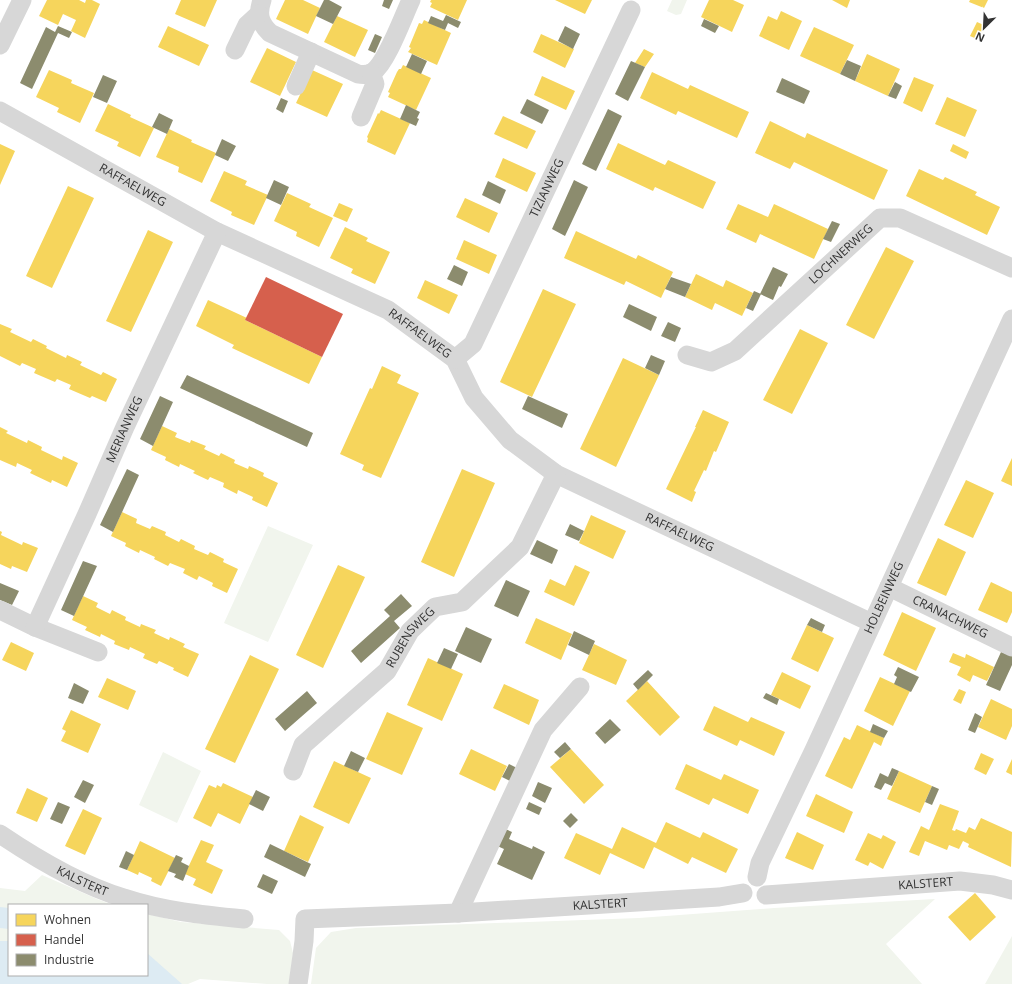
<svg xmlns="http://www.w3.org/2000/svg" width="1012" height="984" viewBox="0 0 1012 984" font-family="'Open Sans',sans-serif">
<rect width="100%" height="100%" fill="#fff"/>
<path fill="#f1f5ed" d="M672,0H687L681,14L676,15L667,11Z
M268,526L313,545L268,642L224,623Z
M163,752L201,771L177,823L139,805Z
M42,875L97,899L113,905H9V975H147V914L181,922L279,930L290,941L293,953L289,984H267L200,979L188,984H0V888L25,891Z
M935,899L886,944L922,984H311L316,948L331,932L356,928L639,918L774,908Z
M1012,936V984H985Z"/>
<path fill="#ddebf3" d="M0,907L9,908V929L0,928Z
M0,941H9V975H147V953L182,984H0Z"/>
<path fill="#f6d55c" d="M47,0H79L85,3L86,0H92L100,4L85,38L71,31L76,20L63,14L58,25L39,16Z
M181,0H217L205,27L175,14Z
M285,0H303L320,8L308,34L276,19Z
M431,0H467L458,20L430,7L432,3L430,2Z
M555,0H592L585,14Z
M709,0H733L744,5L732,32L701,17Z
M832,0H850L847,8Z
M970,0H988L984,8L969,2Z
M781,11L802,21L789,50L759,36L768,16L777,20Z
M337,16L368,30L355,57L324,42Z
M424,20L451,33L437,65L408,52L411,48L409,47L419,23L422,24Z
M977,22L986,26L979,40L970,36Z
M168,26L209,45L199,66L158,47Z
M814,27L854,45L840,74L800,56Z
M541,34L574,49L565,68L533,52Z
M267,48L296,62L280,96L250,82Z
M644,49L654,54L645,67L635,63Z
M867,54L900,69L888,96L855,81Z
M403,65L431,78L416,110L388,97L390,93L388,92L397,72L399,69H401Z
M49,70L72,80L71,83L94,93L80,123L57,112L59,108L36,97Z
M312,70L343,84L327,117L296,103Z
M652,72L688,89L690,85L749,112L737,138L678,111L676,115L640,98Z
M542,76L575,91L566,110L534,95Z
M914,77L934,85L922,112L903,103Z
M947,97L977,110L965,137L935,124Z
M108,104L131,115L130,117L154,128L140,157L117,146L119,142L95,131Z
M381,110L410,123L395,155L367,142L368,138L367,137L378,113L379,114Z
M503,116L536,131L527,149L494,134Z
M770,121L805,138L807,133L888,170L874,200L794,162L790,169L755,153Z
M169,129L192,140L191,142L216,153L202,183L178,172L179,167L156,157Z
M618,143L665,165L668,160L716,182L703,209L655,187L653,191L606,169Z
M0,144L15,151L0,185Z
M953,144L969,152L966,159L950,151Z
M503,158L536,173L527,192L495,177Z
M919,169L943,180L945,177L977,192L975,195L1000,207L987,235L906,196Z
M224,171L247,181L245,185L268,195L254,225L231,215L232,212L210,201Z
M68,186L94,198L52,288L26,276Z
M287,193L311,204L309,207L333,218L319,247L296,236L297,232L274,221Z
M465,198L498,213L489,233L456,217Z
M339,203L353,209L347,222L333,216Z
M738,204L768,217L774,204L828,229L814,259L760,234L756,243L726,229Z
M345,227L368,238L366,241L390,252L375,284L351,273L353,269L330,258Z
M148,230L173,242L131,332L106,321Z
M576,231L636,259L638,255L673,272L661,298L626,281L624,285L564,258Z
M464,240L497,255L489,274L456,259Z
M886,247L914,261L874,339L846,325Z
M696,274L723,287L726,280L753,293L742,316L715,303L712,310L685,297Z
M425,280L458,295L449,314L417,298Z
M543,289L576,304L532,397L500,382Z
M208,300L247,318L245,320L322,357L309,384L232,348L234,345L196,326Z
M0,324L12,329L10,332L31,342L33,339L47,346L46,348L66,358L67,355L82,362L80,365L101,375L103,372L117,379L106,402L92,396L90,398L69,389L71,385L57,379L55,382L34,373L36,369L22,363L20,366L0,356Z
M800,329L828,343L792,414L763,400Z
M623,358L659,375L616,467L580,449Z
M382,366L401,375L397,383L419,393L381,478L362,470L364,465L340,454L370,388L372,389Z
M703,410L729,422L716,452L714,451L706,471L704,470L694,491L696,492L692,502L666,489L694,431L696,427H695Z
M162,426L177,433L175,437L190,443L191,440L206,446L204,449L219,456L221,453L235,460L234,463L248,469L249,466L264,473L263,476L278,483L267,507L252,500L253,497L238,490L237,494L223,487L224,483L210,477L208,480L193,473L195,471L180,464L179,467L165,460L166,457L151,450Z
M0,427L8,431L6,433L27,443L28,440L42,447L41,450L62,460L63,456L78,463L67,487L52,480L51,483L30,473L32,470L17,463L16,467L0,460Z
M1012,458V486L1001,481Z
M462,469L495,483L454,577L421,562Z
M966,480L994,493L973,538L944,525Z
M122,512L137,519L136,523L150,529L152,526L166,532L165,535L179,542L181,539L195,546L194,549L208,555L210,552L224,559L223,562L238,569L227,593L212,586L213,583L199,576L197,580L183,573L185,569L170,563L168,566L154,559L155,557L140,550L139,553L125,546L126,543L111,536Z
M591,515L626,531L613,559L579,543Z
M0,531L2,532L1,535L22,545L23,542L38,548L27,572L12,566L11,569L0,564Z
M938,538L966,552L946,596L917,583Z
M338,565L365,577L323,668L296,655Z
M575,565L590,572L574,606L544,592L550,579L565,586Z
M991,582L1012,592V612L1007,623L978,610Z
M83,596L98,603L96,607L110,614L112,610L126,617L125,620L140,627L141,624L156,630L154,633L169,640L170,637L185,644L183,647L199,654L188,677L173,670L174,668L159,661L157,664L143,658L145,654L130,647L129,650L114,644L115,641L101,634L100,637L85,630L87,627L72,620Z
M902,612L936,628L916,671L883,655Z
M536,618L572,634L561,660L525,643Z
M807,625L834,638L818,672L791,659Z
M11,642L34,653L26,671L2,660Z
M594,644L627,660L616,685L582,670Z
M953,653L965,658L966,654L994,667L987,681L973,675L970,682L957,675L961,667L949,662Z
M250,655L279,669L235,763L205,749Z
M428,658L463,674L442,721L407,705Z
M782,672L811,686L800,709L771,695Z
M880,677L910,691L893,726L864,711Z
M107,678L136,691L128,710L98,697Z
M647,681L680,717L660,736L626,701Z
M504,684L539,700L529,725L493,708Z
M959,689L966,692L961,704L953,700Z
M991,699L1012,709V726L1006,740L978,727Z
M714,706L748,722L751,717L785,732L774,756L740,740L737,746L703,730Z
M71,710L101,724L88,753L61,741L66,731L62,729Z
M387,712L423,728L402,775L366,759Z
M857,725L884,738L881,746L874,742L852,789L825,776L844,737L850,740Z
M471,749L507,766L495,791L459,774Z
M571,749L604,785L584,804L550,767Z
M981,753L994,759L986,775L974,769Z
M1012,759V775L1006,772Z
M334,761L371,778L349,824L313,807Z
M686,764L721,780L724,774L759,790L748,814L713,798L709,805L675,789Z
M899,771L932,786L920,813L887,799Z
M223,783L253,797L240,824L218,813L211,827L193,818L209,785L216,788L217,785L221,787Z
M27,788L48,798L37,822L16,813Z
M816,794L853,812L844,833L806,816Z
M940,804L959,811L952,830L955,831L956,829L966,833L969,827L975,830L981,818L1012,832L1011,867L968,847L969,844L963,841L959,849L949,845L947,850L925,841L919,856L909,852L921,826L929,830Z
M83,809L102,818L85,855L65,846Z
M300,815L324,827L308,862L284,851Z
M666,822L700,838L703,832L738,849L726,873L692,857L688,864L654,847L644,869L610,853L600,875L564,858L576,833L612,849L622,827L656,843Z
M797,832L824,845L813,870L785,858Z
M868,833L881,839L883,835L896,842L883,869L870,862L868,866L855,860Z
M201,840L214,845L206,862L223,870L212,894L193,885L196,879L185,874Z
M140,841L175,858L161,886L151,881L152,878L139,872L138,875L127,870Z
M975,893L996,917L970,941L948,917Z"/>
<path fill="#d6604d" d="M266,277L343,314L322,357L245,320Z"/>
<path fill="#8c8c6e" d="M324,0H329L342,7L333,24L316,16Z
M384,0H393L389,9L382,6Z
M446,15L461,22L458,28L448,23L445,30L428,23L431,16L443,21Z
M704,19L719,26L715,33L701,26Z
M58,26L72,32L69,38L58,33L32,89L20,83L46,27L55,32Z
M565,26L580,34L573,49L558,41Z
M375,34L382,37L375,53L368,50Z
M412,54L427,61L421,74L406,67Z
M847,60L861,66L855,81L840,74Z
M631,61L645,67L628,101L615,94Z
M103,75L117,81L107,103L93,97Z
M782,78L810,91L804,104L776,92Z
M895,82L902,86L896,99L888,96Z
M281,98L288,101L283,113L276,109Z
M527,99L549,110L542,124L520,113Z
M406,105L420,112L417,118L419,119L416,126L400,119Z
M608,109L622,116L596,171L582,164Z
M159,113L173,120L167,134L152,127Z
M222,139L236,146L228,161L215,155Z
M274,180L289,187L281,205L266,198Z
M574,180L588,187L565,236L552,229Z
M488,181L506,190L500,204L482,195Z
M832,221L840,224L831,242L823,239Z
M454,265L468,272L462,286L447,279Z
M773,267L788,274L781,287L779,286L773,300L760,294Z
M671,277L691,284L685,297L665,289Z
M754,291L761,294L753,311L746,308Z
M629,304L657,317L651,331L623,317Z
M668,322L681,328L675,342L661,336Z
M651,355L665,361L659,375L645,368Z
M187,375L313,433L307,447L180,388Z
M160,396L173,402L153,446L140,439Z
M528,396L568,414L562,428L522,409Z
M127,469L139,475L113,532L100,525Z
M570,524L584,531L579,541L565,535Z
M537,540L558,550L552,564L530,554Z
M83,561L97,566L74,616L61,610Z
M506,580L530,591L518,617L494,606Z
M0,583L19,591L12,605L0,600Z
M401,594L412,606L394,621L400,628L361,663L351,651L390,616L384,610Z
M811,618L825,625L822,632L807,625Z
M466,627L492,639L481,663L455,651Z
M574,631L595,641L589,655L568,645Z
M444,648L458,654L451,669L437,663Z
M1001,652L1012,656V665L1000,691L986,685Z
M898,667L919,677L911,692L894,684L897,677L894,675Z
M648,670L653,675L638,690L633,684Z
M74,683L89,691L83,704L68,698Z
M307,691L317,703L285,731L275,719Z
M766,693L779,699L777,705L763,698Z
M975,713L982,717L975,733L968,730Z
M610,719L621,730L605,744L595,733Z
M873,724L888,731L884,738L870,732Z
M565,742L571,749L560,758L554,752Z
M351,751L365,758L358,772L344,766Z
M509,764L517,768L510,781L502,777Z
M892,768L899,771L892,786L885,783L881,790L874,787L880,773L888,777Z
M83,780L94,785L85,803L74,797Z
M538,782L552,788L545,803L532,796Z
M932,786L939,789L932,805L925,802Z
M256,790L270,797L263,811L249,804Z
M58,802L70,807L62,824L50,819Z
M529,802L542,808L539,815L526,809Z
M571,813L578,820L570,828L563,821Z
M503,828L512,832L509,839L532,849L533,846L545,852L532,880L497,864L504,849L495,845Z
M270,844L311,864L305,877L264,857Z
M126,851L134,855L127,870L119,867Z
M176,855L183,858L181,862L189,866L183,881L174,877L176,874L168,871Z
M263,874L278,881L272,894L257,887Z"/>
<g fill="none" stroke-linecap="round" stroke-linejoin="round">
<g stroke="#d7d7d7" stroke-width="19">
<path d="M262,0C257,15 260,23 270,33L358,74C363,75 368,75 373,72C387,62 403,17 411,0"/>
<path d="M0,45L22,0"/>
<path d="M235,50L247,25L259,14"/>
<path d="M296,86L311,52"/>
<path id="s1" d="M0,111L217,232L388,310L455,359L474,398L510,440L556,474L872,623"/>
<path d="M361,117L375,84L371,73"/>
<path id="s2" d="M687,355L711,362L735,351L880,218H900L1012,268"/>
<path id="s3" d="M455,359L473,344L631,10"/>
<path id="s4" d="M889,587L1012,647"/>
<path d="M0,610L35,627L98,652"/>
<path id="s5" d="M35,627L87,514L125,427L217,232"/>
<path id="s6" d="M293,771L303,745L387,671L410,631L435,607L462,602L520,547L556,474"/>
<path id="s7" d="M0,834C37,859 81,885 124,898C163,911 203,915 244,919"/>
<path id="s8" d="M757,877L760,863L814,750L1012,319"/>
<path id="s9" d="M766,895L960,881L993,885L1012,890"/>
<path d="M458,913L543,730L580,687"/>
<path id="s10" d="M298,984L304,941L305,919L458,913L719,897L743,893"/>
</g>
</g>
<g text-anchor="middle" stroke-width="4" stroke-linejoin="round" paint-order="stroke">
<g font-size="12" fill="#333" stroke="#fff">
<text dy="4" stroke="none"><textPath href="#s1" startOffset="152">RAFFAELWEG</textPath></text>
<text dy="4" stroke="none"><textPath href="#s3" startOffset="196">TIZIANWEG</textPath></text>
<text dy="4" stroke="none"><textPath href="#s2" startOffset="195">LOCHNERWEG</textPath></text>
<text dy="4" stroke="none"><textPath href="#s1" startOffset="476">RAFFAELWEG</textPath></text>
<text dy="4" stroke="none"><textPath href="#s5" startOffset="217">MERIANWEG</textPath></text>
<text dy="4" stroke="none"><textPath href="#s1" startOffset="812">RAFFAELWEG</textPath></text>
<text dy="4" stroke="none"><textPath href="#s8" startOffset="307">HOLBEINWEG</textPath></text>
<text dy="4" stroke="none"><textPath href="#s4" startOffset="68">CRANACHWEG</textPath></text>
<text dy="4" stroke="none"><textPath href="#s6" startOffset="181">RUBENSWEG</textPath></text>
<text dy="4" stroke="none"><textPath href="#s7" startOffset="95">KALSTERT</textPath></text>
<text dy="4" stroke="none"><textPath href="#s9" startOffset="160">KALSTERT</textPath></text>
<text dy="4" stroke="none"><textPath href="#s10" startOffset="361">KALSTERT</textPath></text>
</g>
</g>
<rect x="8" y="904" width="140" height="72" fill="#ffffff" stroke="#adadad"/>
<rect x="16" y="914" width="20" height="12" fill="#f6d55c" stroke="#adadad"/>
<text x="44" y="924" font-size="12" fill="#333333">Wohnen</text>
<rect x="16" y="934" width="20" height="12" fill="#d6604d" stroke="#adadad"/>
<text x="44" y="944" font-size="12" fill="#333333">Handel</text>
<rect x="16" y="954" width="20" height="12" fill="#8c8c6e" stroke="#adadad"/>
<text x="44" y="964" font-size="12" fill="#333333">Industrie</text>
<g transform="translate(984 28) rotate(204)" stroke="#ffffff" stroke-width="3" paint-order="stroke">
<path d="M0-3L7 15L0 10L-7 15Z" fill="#333333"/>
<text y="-6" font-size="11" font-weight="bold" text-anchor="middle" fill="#333333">N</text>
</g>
</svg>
